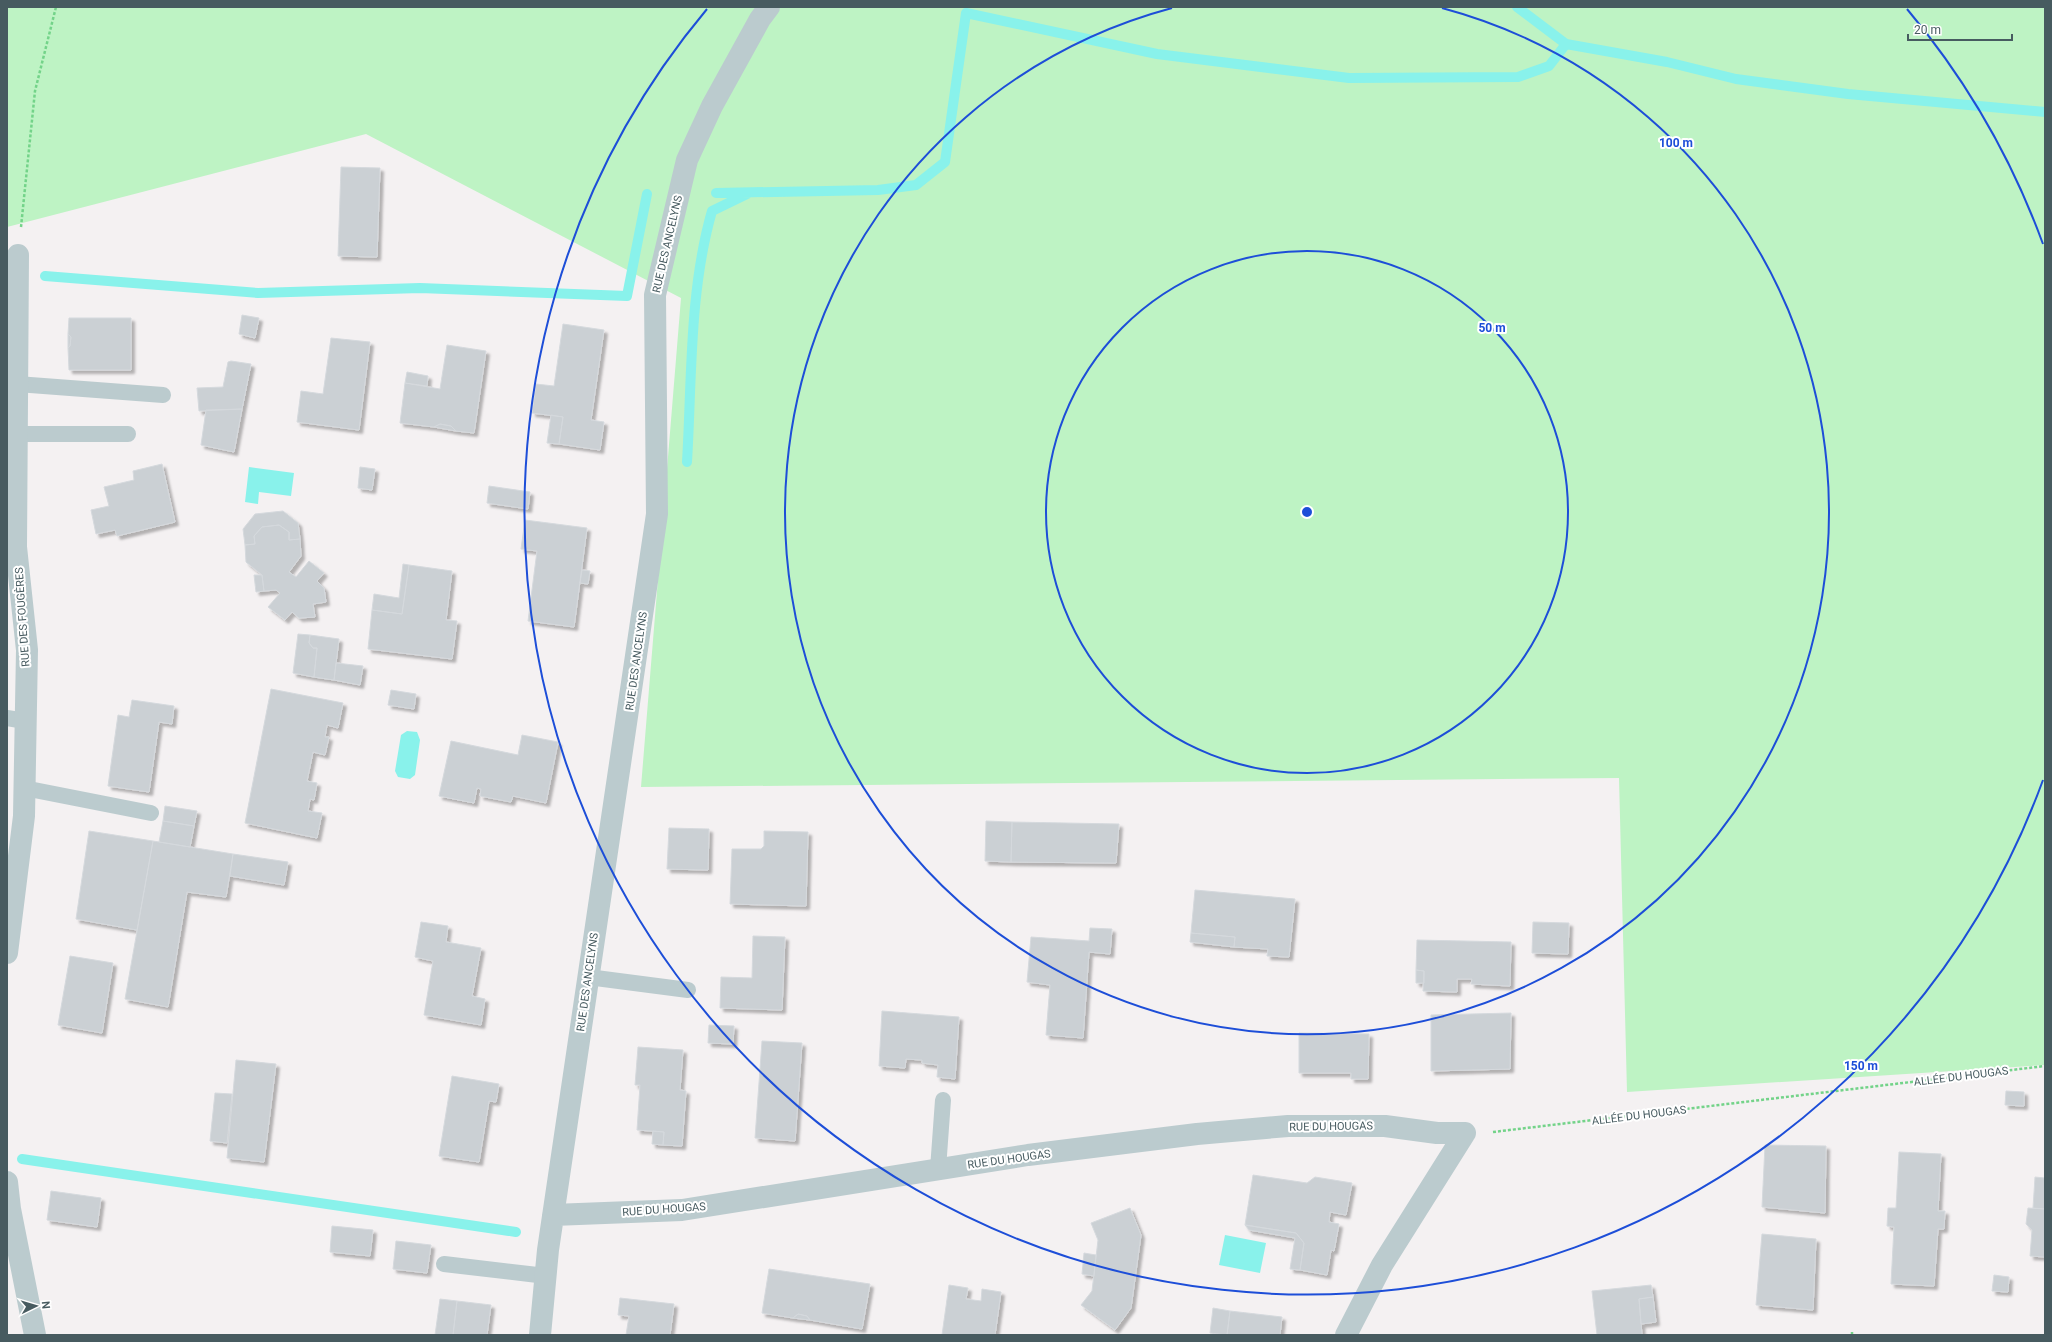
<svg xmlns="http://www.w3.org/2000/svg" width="2052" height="1342" viewBox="0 0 2052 1342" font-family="Roboto,sans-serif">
<defs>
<filter id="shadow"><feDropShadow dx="3.5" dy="3.5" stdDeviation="1" flood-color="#0004"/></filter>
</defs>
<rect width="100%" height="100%" fill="#f4f1f2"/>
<path fill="#bef3c4" d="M7,7H2045V1065L1627,1092L1619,778L641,787L681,298L366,134L7,227Z"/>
<path fill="#89f2eb" d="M249,467L294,473L291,496L259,492L258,504L245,502Z
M407,731L417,732L420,740L415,775L410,779L398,777L395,771L401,735Z
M1225,1235L1266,1243L1260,1273L1219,1265Z"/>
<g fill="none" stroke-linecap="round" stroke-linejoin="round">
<path stroke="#89f2eb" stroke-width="10" d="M1517,7L1566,44L1667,62L1736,79L1848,94L2045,112
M716,193L878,190L916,185L945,162L966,13L1157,54L1349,78L1518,77L1549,66L1566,44
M45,276L258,293L420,288L627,296L647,194
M687,462C692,379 689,291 712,211L747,194
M22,1159L516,1232"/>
</g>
<path fill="#cbd0d4" stroke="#d5d9dd" filter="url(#shadow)" d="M341,167L380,168L377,257L338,256Z
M242,315L259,318L255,338L239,334Z
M69,318H131V370H69L68,348L70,346L71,337L68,334Z
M563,324L604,330L591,420L604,422L600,450L559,444L563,417L532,413L536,384L554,386Z
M68,334L71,337L70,346L68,348Z
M331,338L370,342L359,430L297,422L301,391L323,394Z
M447,345L486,351L474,433L456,431L451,426L440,424L434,427L400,423L405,383L440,389Z
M231,361L251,364L242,409L199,411L197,388L223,387L228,362Z
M407,372L428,376L427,386L405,383Z
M242,409L234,452L201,445L206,410Z
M551,415L563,417L559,444L547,443Z
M440,424L451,426L456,431L434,427Z
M162,464L175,522L117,536L115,530L96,534L91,510L109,506L104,487L134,480L133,471Z
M360,467L375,469L372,490L358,488Z
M489,486L530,492L528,509L487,503Z
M283,511L298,523L300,539L289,540V532L279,525L262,527L254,536L255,544L245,545L243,529L255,514Z
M525,520L587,528L574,627L528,621L537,551L521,549Z
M279,525L289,532V540L300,539L301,556L289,572L296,577L309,561L324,573L317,581L324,588L326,602L313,604L315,617L299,618L292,612L285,620L268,607L280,593L276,590L264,591L262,575L246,562L245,545L255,544L254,536L262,527Z
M403,564L409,565L402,614L372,610L374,594L399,598Z
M409,565L452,571L446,620L457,621L452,659L368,649L372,610L402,614Z
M582,570L590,571L588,584L580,583Z
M254,575H262L264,591L256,592Z
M298,634L310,635L309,643L313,648H317L314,677L293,673Z
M310,635L339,639L334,680L314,677L317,648H313L309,643Z
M336,663L363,666L360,685L334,680Z
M271,689L343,703L338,728L327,725L325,737H329L325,755L313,752L307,781L317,783L314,800L310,799L308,811L322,813L317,838L245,823Z
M391,690L416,694L414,709L388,705Z
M132,700L174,706L172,724L159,722L149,792L108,786L118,715L129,717Z
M522,735L558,742L546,803L513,796L511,802L480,796L481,789L477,788L474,803L439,796L451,741L518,755Z
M165,806L197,811L194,826L163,821Z
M163,821L194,826L190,847L159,842Z
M986,821L1012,822L1011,862L985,861Z
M1012,822L1119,824L1116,863L1011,862Z
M669,828L709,829L708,870L667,869Z
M89,831L153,841L137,930L76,919Z
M764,831L808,832L806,906L730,904L732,849H761L764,846Z
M153,841L233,854L226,897L187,892L168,1007L125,999Z
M233,854L288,862L284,885L230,876Z
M1195,890L1295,899L1289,957L1267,956L1268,949L1234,947L1235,937L1191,933Z
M421,922L448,926L446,942L481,948L472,996L485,999L481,1025L424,1015L433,961L415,957Z
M1533,922L1569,923L1568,954L1532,953Z
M1090,928L1112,929L1110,954L1089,952L1083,1038L1046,1035L1050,985L1027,982L1031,937L1089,941Z
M1191,933L1235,937L1234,947L1190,942Z
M753,936L785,937L782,1010L720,1008L721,977L752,978Z
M1417,940L1511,942L1510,986L1471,984L1472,979H1457V992L1423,991L1424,971L1416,970Z
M70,956L113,963L102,1033L58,1025Z
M1416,970L1424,971V983H1416Z
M882,1011L959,1017L955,1079L937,1077L938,1065L922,1063V1060L906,1059L905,1068L879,1066Z
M1511,1013L1510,1069L1431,1071V1015Z
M709,1025L734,1026L733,1044L708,1043Z
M1299,1033L1369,1034L1368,1079H1351V1073H1299Z
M762,1041L802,1043L795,1141L755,1138Z
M638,1047L683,1050L680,1090L686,1091L682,1146L663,1145L664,1132L637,1130L640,1085H635Z
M236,1060L276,1064L264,1162L227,1158Z
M452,1076L499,1084L496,1102L489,1101L479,1162L439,1156Z
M2006,1091L2024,1092V1106L2005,1105Z
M215,1093L232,1094L227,1143L210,1141Z
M653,1131L664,1132L663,1145L652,1144Z
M1765,1145L1826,1146L1825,1213L1762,1207Z
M1899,1152L1941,1154L1938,1211H1945L1944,1229H1938L1934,1286L1891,1284L1894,1227L1887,1226L1888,1208H1896Z
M1253,1175L1307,1183L1315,1177L1352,1183L1346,1215L1330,1212L1329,1222L1339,1224L1334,1251L1331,1250L1327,1275L1300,1270L1304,1243L1296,1233L1245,1225Z
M2035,1177L2045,1178V1209L2033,1208Z
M51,1191L101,1198L97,1227L47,1220Z
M1130,1208L1141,1235L1131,1308L1115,1330L1081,1305L1092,1291L1098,1240L1091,1223Z
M2028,1208L2045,1209V1257L2030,1256L2032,1230L2026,1224Z
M1245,1225L1296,1233L1304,1243L1300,1270L1290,1269L1295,1238L1249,1230Z
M332,1226L373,1230L370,1256L330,1252Z
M1762,1234L1816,1239L1813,1310L1756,1305Z
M396,1241L431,1245L427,1273L393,1269Z
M1084,1253L1096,1255L1094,1276L1082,1274Z
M769,1269L870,1284L862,1329L810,1320L807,1316L798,1314L793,1318L762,1313Z
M1994,1275L2009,1277L2008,1292L1992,1291Z
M949,1285L968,1288L966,1299L981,1301L982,1289L1001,1292L995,1335H942Z
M1651,1285L1653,1297L1639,1299L1642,1335H1597L1592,1291Z
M1653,1297L1656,1322L1641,1324L1639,1299Z
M620,1298L674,1304L670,1335H626L629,1316L618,1315Z
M440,1299L457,1301L453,1335H435Z
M457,1301L491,1305L487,1335H453Z
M1213,1308L1230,1311L1227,1335L1210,1333Z
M1230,1311L1282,1317L1280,1335H1227Z
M798,1314L807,1316L810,1320L793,1318Z"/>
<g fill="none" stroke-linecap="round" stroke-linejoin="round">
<path stroke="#73d389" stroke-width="2.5" stroke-dasharray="3 2" stroke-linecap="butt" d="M21,227L35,91L56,7
M1493,1132L2045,1066
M1852,1335V1331"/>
<path stroke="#bbcbce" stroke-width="16" d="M17,384L163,395
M17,434H128
M7,718L25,721
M24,788L151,813
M588,977L688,990
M938,1169L943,1100
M444,1264L546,1276"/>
<path stroke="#bbcbce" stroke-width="22" d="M7,953L24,816L27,650L16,547L18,255
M7,1182L10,1209L35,1335
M553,1215L682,1210L1028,1155L1197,1134L1288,1126H1385L1437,1133H1465
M540,1335L548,1250L657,514L655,295L687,160L712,106L760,19L769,7
M1346,1335L1382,1265L1465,1133"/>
</g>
<g fill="none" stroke="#1d4ed8" stroke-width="2">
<circle cx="1307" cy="512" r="261"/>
<path d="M1442 8A522 522 0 1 1 1172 8"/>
<path d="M2043 780A783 783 0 1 1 707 9M1907 9A783 783 0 0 1 2043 244"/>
</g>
<g text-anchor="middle" stroke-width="4" stroke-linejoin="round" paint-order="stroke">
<g font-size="11" fill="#475b60" stroke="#fff">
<text transform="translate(667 244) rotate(-77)" y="4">RUE DES ANCELYNS</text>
<text transform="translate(22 617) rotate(-94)" y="4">RUE DES FOUGÈRES</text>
<text transform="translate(636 661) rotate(-82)" y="4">RUE DES ANCELYNS</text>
<text transform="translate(587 982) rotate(-82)" y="4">RUE DES ANCELYNS</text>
<text transform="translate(1961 1076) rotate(-7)" y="4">ALLÉE DU HOUGAS</text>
<text transform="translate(1639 1115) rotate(-7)" y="4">ALLÉE DU HOUGAS</text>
<text transform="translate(1331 1126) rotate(-1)" y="4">RUE DU HOUGAS</text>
<text transform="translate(1009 1159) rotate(-8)" y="4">RUE DU HOUGAS</text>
<text transform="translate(664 1209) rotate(-4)" y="4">RUE DU HOUGAS</text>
</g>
</g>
<circle cx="1307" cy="512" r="6" fill="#1d4ed8" stroke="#fff" stroke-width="2"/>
<g font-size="12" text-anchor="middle" font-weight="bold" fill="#1d4ed8" stroke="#fff" stroke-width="4" stroke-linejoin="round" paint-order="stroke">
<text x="1676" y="147">100 m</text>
<text x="1492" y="332">50 m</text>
<text x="1861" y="1070">150 m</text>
</g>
<rect width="2052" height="1342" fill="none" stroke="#475b60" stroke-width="16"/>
<g transform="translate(36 1306) rotate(85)" stroke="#ffffff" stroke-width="3" paint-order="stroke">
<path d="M0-3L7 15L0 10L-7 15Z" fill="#475b60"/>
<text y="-6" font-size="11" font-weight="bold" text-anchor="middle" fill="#475b60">N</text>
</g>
<path d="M1908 34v6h104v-6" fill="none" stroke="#475b60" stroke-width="2"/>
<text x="1914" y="34" font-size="12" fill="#475b60" stroke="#ffffff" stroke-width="3" paint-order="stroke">20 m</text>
</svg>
